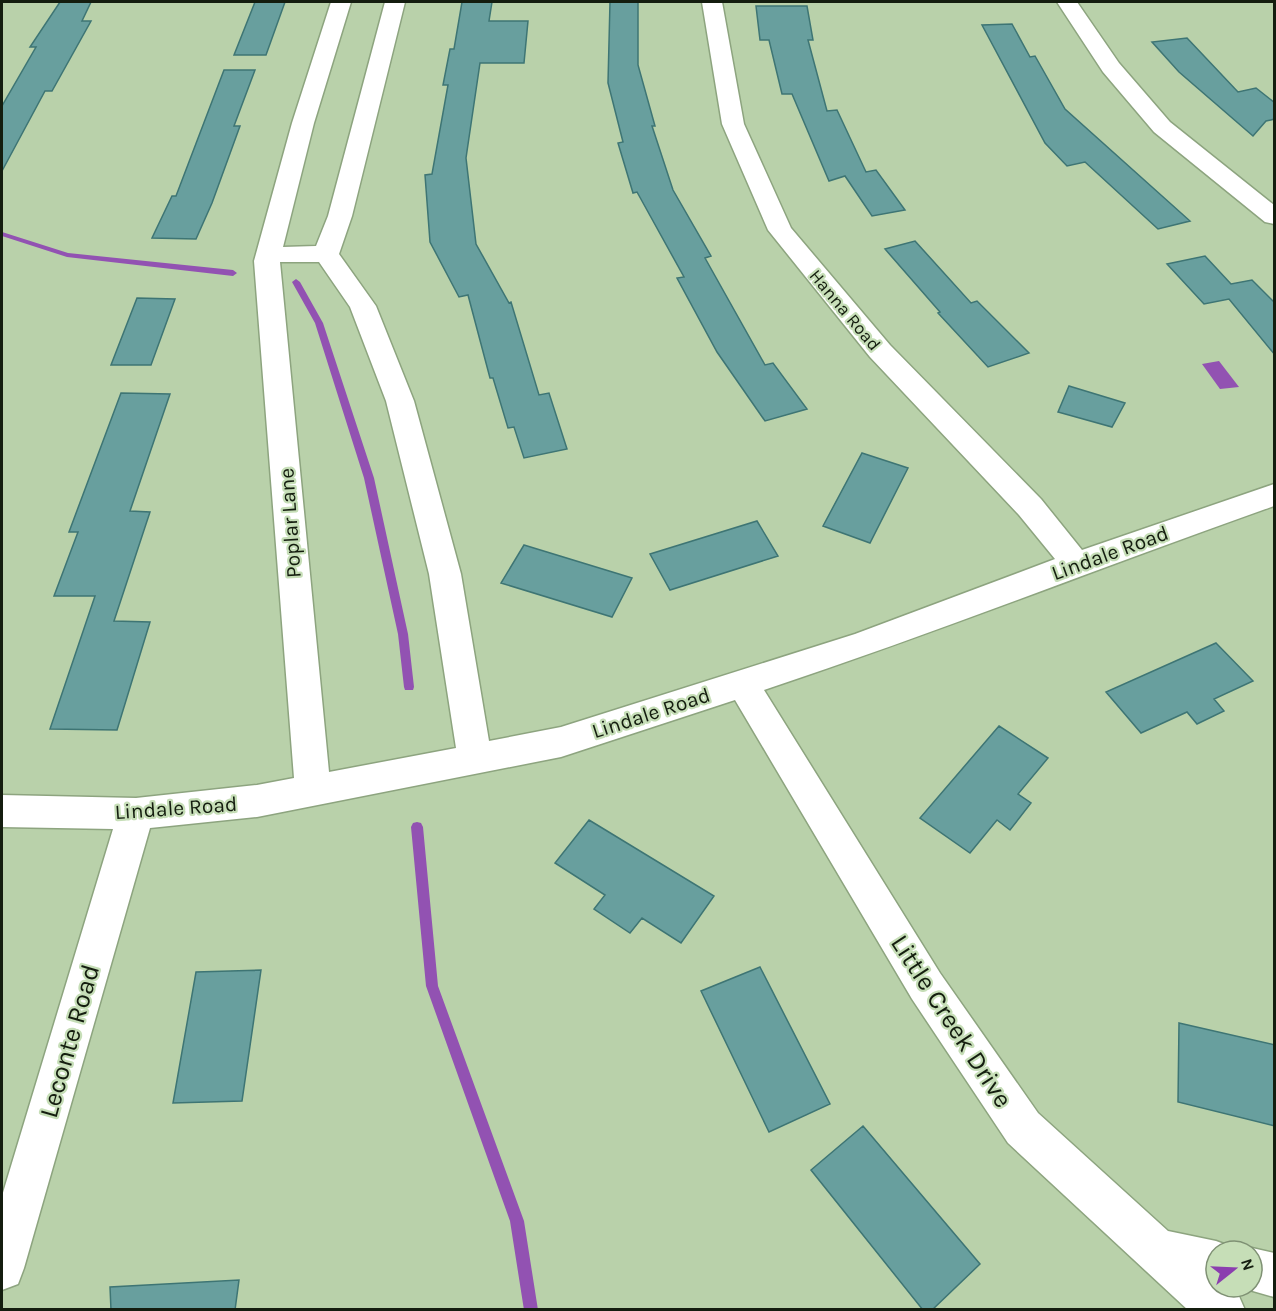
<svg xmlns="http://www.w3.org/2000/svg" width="1276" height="1311" viewBox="0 0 1276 1311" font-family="Karla,sans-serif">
<rect width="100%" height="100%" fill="#b9d1aa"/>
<path fill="#9252b2" d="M1219,361L1239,387L1220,389L1202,364Z"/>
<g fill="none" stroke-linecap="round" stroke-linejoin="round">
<path fill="#9252b2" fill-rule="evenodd" d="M2,232L68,253L233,270L237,273L233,276L67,257L2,236Z
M296,279L300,282L323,323L374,478L408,634L414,687L413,690H405L404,687L398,634L364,478L315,323L292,282Z
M417,822L421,823L423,827L438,986L524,1221L538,1310H524L510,1221L426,986L411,827L413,823Z"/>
</g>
<path fill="#689f9e" stroke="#3e7574" stroke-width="1.5" d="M60,2H91L82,21H91L52,91H45L2,171V106L36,47H30Z
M255,2H285L266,55H234Z
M462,2H492L489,21H528L524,63H480L466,158L476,244L509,303L511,302L539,395L549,393L567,449L524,458L514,427L508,428L493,378H490L468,295L459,297L430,242L425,175L432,174L448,85H443L450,49H454Z
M610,2H638V65L655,126H652L673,190L711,256L705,258L765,365L773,363L807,409L765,421L717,352L677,278L684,277L637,192L633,193L618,143L623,142L608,83Z
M756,6H807L813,40H808L827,111L837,110L866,172L876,170L905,210L872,216L845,176L829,181L792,94H782L769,40H760Z
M1012,24L1030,57L1035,56L1065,109L1190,221L1158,229L1085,162L1067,166L1045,143L982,25Z
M1187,38L1238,92L1256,88L1275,103V119L1266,121L1253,136L1179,72L1152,42Z
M224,70H255L234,126H240L212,203L196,239L152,238L172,196H176Z
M915,241L971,303L977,301L1029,353L988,367L938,313L940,312L885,249Z
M1205,256L1231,284L1252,280L1275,303V355L1229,299L1204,304L1167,264Z
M137,298L175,299L151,365H111Z
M1069,386L1125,403L1112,427L1058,412Z
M121,393L170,394L130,511L150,512L114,621L150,622L117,730L50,729L95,596H54L78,532H69Z
M862,453L908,468L870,543L823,526Z
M757,521L778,556L670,590L650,554Z
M524,545L632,578L612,617L501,583Z
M1216,643L1253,681L1214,699L1224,711L1197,724L1187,712L1141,733L1106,692Z
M999,726L1048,758L1018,794L1031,803L1010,830L997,820L970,853L920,818Z
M589,820L714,896L681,943L642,918L630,933L594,909L605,895L555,863Z
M760,967L830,1104L769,1132L701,991Z
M261,970L242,1101L173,1103L196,972Z
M1179,1023L1275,1045V1126L1178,1102Z
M863,1126L980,1264L932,1310H923L811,1170Z
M239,1280L235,1310H111L110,1287Z"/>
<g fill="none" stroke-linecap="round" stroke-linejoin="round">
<defs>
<path id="minor" d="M331,2H351L314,123L283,247L316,246L328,216L385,2H405L352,216L339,254L376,306L414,401L461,574L489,741L561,727L855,634L1055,559L1019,515L870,357L768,230L722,124L702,2H722L744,124L791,228L890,345L1041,499L1082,550L1274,484V506C1104,566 936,633 764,690L940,973L1038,1113L1168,1231L1216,1241L1232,1247L1233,1251H1216V1287H1231L1238,1294L1245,1310H1188L1008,1143L912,999L735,700L561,757L257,817L150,828L24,1268L18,1284L2,1290V1196L113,829L2,827V795L136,798L257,785L294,778L254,261L292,123ZM280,262H319L350,307L386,401L429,574L456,748L329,772Z
M1057,2H1077L1119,63L1170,122L1274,205V224L1265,222L1154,132L1103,72Z
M1252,1248L1274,1253V1297L1239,1287H1252V1251H1244Z"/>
</defs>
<use href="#minor" stroke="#8da47f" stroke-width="3"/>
<use href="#minor" fill="#fff" fill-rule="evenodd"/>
</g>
<g text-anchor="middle" stroke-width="4.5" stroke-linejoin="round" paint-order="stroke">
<g font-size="18" fill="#141d0f" stroke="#c6deb7">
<text transform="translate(845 310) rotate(50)" y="6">Hanna Road</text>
</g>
<g font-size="21" fill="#141d0f" stroke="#c6deb7">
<text transform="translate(290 523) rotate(-94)" y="7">Poplar Lane</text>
<text transform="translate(1110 553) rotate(-20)" y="7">Lindale Road</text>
<text transform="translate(651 713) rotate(-18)" y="7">Lindale Road</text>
<text transform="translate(176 808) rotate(-4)" y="7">Lindale Road</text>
</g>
<g font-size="26" fill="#141d0f" stroke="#c6deb7">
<text transform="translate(952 1021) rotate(57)" y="9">Little Creek Drive</text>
<text transform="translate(69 1041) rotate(-74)" y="9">Leconte Road</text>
</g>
</g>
<rect width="1276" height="1311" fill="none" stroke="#141d0f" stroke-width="6"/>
<g transform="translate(1234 1269) rotate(72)"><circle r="28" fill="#c6deb7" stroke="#7f9174" stroke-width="1.5"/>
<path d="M0-4.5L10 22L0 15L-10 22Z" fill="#8b3eaf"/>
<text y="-9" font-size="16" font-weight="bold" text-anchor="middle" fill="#141d0f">N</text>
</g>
</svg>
